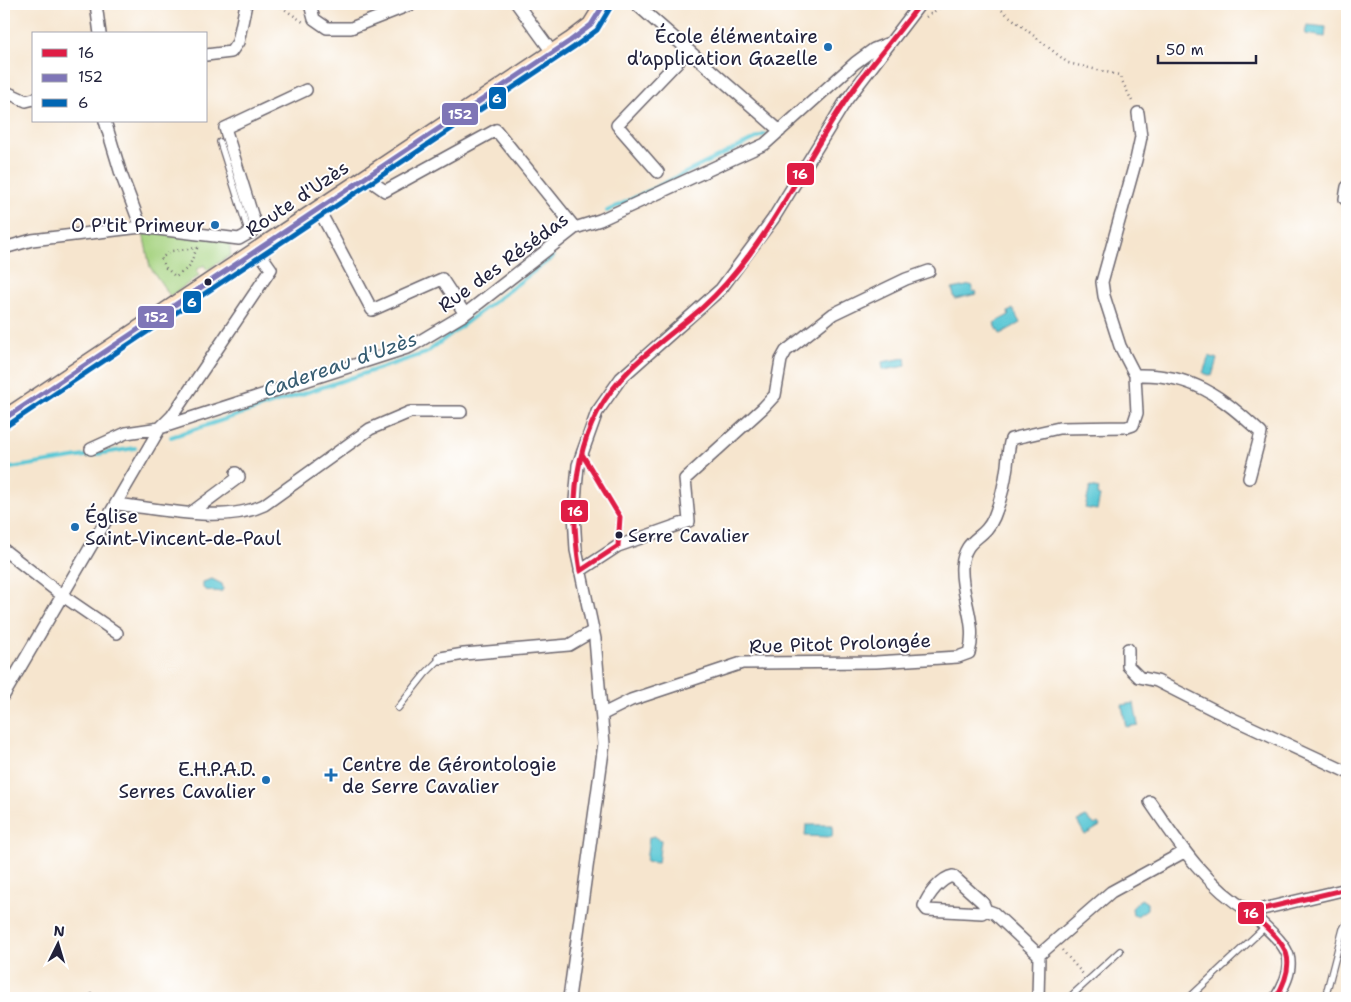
<svg xmlns="http://www.w3.org/2000/svg" width="1351" height="1002" viewBox="0 0 1351 1002" font-family="'Shantell Sans',sans-serif">
<rect width="100%" height="100%" fill="#fff"/>
<filter id="ink" filterUnits="userSpaceOnUse"><feTurbulence type="fractalNoise" baseFrequency=".02" numOctaves="2"/><feDisplacementMap in="SourceGraphic" scale="10" xChannelSelector="R" yChannelSelector="G"/><feConvolveMatrix kernelMatrix="1 2 1 2 8 2 1 2 1" color-interpolation-filters="sRGB"/></filter>
<filter id="wash" filterUnits="userSpaceOnUse"><feTurbulence type="fractalNoise" baseFrequency=".0096" numOctaves="4" result="noise"/><feDisplacementMap in="SourceGraphic" scale="20" xChannelSelector="R" yChannelSelector="G"/><feGaussianBlur stdDeviation="1.12" result="paint"/><feColorMatrix in="noise" values="0 0 0 0 0 0 0 0 0 0 0 0 0 0 0 0 0 1.4 0 .05"/><feComposite in="paint" operator="in"/></filter>
<g filter="url(#wash)">
<rect width="100%" height="100%" fill="#f6e5ce"/>
<path fill="#a6d380" stroke="#647a5e" d="M150,232L229,241L231,255L207,270L204,265L196,270L199,276L170,296L150,267L143,233Z"/>
<path fill="#5cc8d5" stroke="#3f7588" d="M1307,25L1326,27L1325,37L1305,34Z
M971,285L973,292L976,291L977,294L955,299L952,289Z
M1013,309L1020,323L1000,334L994,323L1009,315L1008,312Z
M1209,356L1217,359L1212,376L1203,373Z
M905,358L906,366L883,370L882,362Z
M1090,487L1099,489L1097,495L1100,496L1097,510L1085,508Z
M212,579L222,584L223,589L221,592L205,590L203,588V582Z
M1134,703L1138,725L1126,727L1122,705Z
M1086,817L1095,825L1098,823L1100,826L1085,835L1077,821Z
M806,825H833L832,837L805,836Z
M653,836L661,840L658,863L646,862L649,838Z
M1141,899L1147,903V909L1137,916L1133,915L1132,908Z"/>
<g fill="none" stroke-linecap="round" stroke-linejoin="round">
<path stroke="#5cc8d5" stroke-width="4" d="M607,211L765,134
M171,437L426,353L553,257
M4,469L135,448"/>
</g>
</g>
<g filter="url(#ink)">
<g fill="none" stroke-linecap="round" stroke-linejoin="round">
<defs>
<path id="lane" d="M220,142L247,227L253,231
M582,454L620,517L618,546
M398,708L425,674L441,658
M1069,998L1120,951
M1189,998L1265,927
M1325,998L1343,929L1347,922"/>
<path id="street" d="M96,4L100,34
M310,4L314,19L327,28H351L412,4
M517,4L552,52
M636,4L780,131
M206,55L231,52L238,42L246,4
M4,91L26,101L34,99
M105,121L121,174L141,227
M658,172L617,125L688,51
M365,177L385,191L496,130L575,228
M1345,199L1347,187
M319,210L372,310L442,279L465,314
M253,231L255,224L225,128L306,90
M4,248L32,240L141,227L239,239L253,231
M1135,375C1192,373 1221,396 1261,433L1249,478
M91,449L126,433L160,428L410,347L465,314L575,228L600,220L765,144L855,63L874,49L889,43
M117,504C161,509 224,524 264,505L370,429L410,412H461
M192,512L239,477L236,473
M4,550L63,596L117,633
M580,571L618,546L689,521L685,479L763,408L775,395L781,360L786,351L833,314L906,279L929,271
M1128,649V666L1139,677L1157,681L1216,711L1347,772
M441,658L464,654L569,645L593,631
M4,695L160,428L172,416L271,269L257,249
M603,714L631,700L742,663L876,662L958,657L969,653C978,622 960,596 962,566C965,536 984,541 994,517C1000,502 1005,482 1007,466C1008,457 1008,448 1011,439L1059,428L1127,427L1133,425L1137,413L1135,375L1120,346L1104,296L1102,282L1136,160L1141,137L1138,113
M1150,802C1178,843 1206,886 1250,912
M986,910L982,913L927,910L924,906C928,895 941,878 953,876L983,903L986,910L994,913L1039,955
M569,998L604,744L595,639L576,550L574,513L578,465L597,412L621,378L721,289L773,219L845,102L920,4
M1038,998L1039,955L1111,892L1184,852
M1276,998C1305,954 1282,944 1250,912L1347,889"/>
<path id="secondary" d="M4,419L570,41L591,25L604,4"/>
</defs>
<use href="#lane" stroke="#6c666e" stroke-width="8"/>
<use href="#street" stroke="#6c666e" stroke-width="14"/>
<use href="#secondary" stroke="#6c666e" stroke-width="19"/>
<path stroke="#6c666e" stroke-width="2.5" stroke-dasharray="1 4" stroke-linecap="butt" d="M277,4L303,22
M994,4L1068,63L1119,75L1133,103
M926,17L945,4
M197,248L189,267L176,277L166,268L161,258L172,251L197,248H200
M1062,950L1083,974"/>
<use href="#lane" stroke="#fff" stroke-width="5.5"/>
<use href="#street" stroke="#fff" stroke-width="11"/>
<use href="#secondary" stroke="#ffe4c6" stroke-width="16"/>
<defs>
<path id="rail" d="M92,996L96,998"/>
</defs>
<use href="#rail" stroke="#22223b" stroke-width="5.5"/>
<use href="#rail" stroke="#fff" stroke-width="4" stroke-dasharray="11" stroke-linecap="butt"/>
<defs>
<path id="bus-1" d="M582,454L620,517L618,546L580,571C571,518 572,461 597,413C618,373 655,347 689,319C708,304 724,287 739,268C779,218 807,159 842,106C865,70 895,38 920,4
M1276,998C1302,953 1282,943 1250,912L1347,889"/>
<path id="bus-2" d="M4,419L570,41L591,25L604,4"/>
<path id="bus-3" d="M8,425L574,47L597,30L610,8"/>
</defs>
<use href="#bus-1" stroke="#fff" stroke-width="9"/>
<use href="#bus-2" stroke="#fff" stroke-width="9"/>
<use href="#bus-3" stroke="#fff" stroke-width="9"/>
<use href="#bus-1" stroke="#df1d45" stroke-width="5"/>
<use href="#bus-2" stroke="#7f76b7" stroke-width="5"/>
<use href="#bus-3" stroke="#0166b3" stroke-width="5"/>
</g>
</g>
<g fill="#1f6fb2" stroke="#fff" stroke-width="2">
<circle cx="828" cy="47" r="5"/>
<circle cx="215" cy="225" r="5"/>
<circle cx="75" cy="527" r="5"/>
<path d="M328.5 767.5h5v5h5v5h-5v5h-5v-5h-5v-5h5z"/>
<circle cx="266" cy="780" r="5"/>
</g>
<g fill="#22223b" stroke="#fff" stroke-width="2">
<circle cx="208" cy="282" r="4.5"/>
<circle cx="619" cy="535" r="4.5"/>
</g>
<g text-anchor="middle" stroke-width="4" stroke-linejoin="round" paint-order="stroke">
<g font-size="18" fill="#22223b" stroke="#fff" text-anchor="start">
<text x="628" y="542">Serre Cavalier</text>
</g>
<g font-size="19" fill="#22223b" stroke="#fff" text-anchor="end">
<text x="818" y="43">École élémentaire<tspan x="818" dy="22">d'application Gazelle</tspan></text>
<text x="205" y="232">O P'tit Primeur</text>
<text x="85" y="523" text-anchor="start">Église<tspan x="85" dy="22">Saint-Vincent-de-Paul</tspan></text>
<text x="342" y="771" text-anchor="start">Centre de Gérontologie<tspan x="342" dy="22">de Serre Cavalier</tspan></text>
<text x="256" y="776">E.H.P.A.D.<tspan x="256" dy="22">Serres Cavalier</tspan></text>
</g>
<g font-size="19" fill="#22223b" stroke="#fff">
<text transform="translate(297 198) rotate(-34)" y="7">Route d'Uzès</text>
<text transform="translate(503 262) rotate(-36)" y="7">Rue des Résédas</text>
<text transform="translate(840 643) rotate(-2)" y="7">Rue Pitot Prolongée</text>
</g>
<g font-size="20" font-style="italic" fill="#365c71" stroke="#fff">
<text transform="translate(340 364) rotate(-19)" y="7">Cadereau d'Uzès</text>
</g>
</g>
<g stroke="#fff" stroke-width="2">
<rect x="488" y="86" width="19" height="24" rx="5" fill="#0166b3"/>
<rect x="441" y="102" width="38" height="24" rx="5" fill="#7f76b7"/>
<rect x="786" y="162" width="29" height="24" rx="5" fill="#df1d45"/>
<rect x="182" y="290" width="20" height="24" rx="5" fill="#0166b3"/>
<rect x="137" y="305" width="38" height="24" rx="5" fill="#7f76b7"/>
<rect x="560" y="499" width="29" height="24" rx="5" fill="#df1d45"/>
<rect x="1237" y="901" width="28" height="24" rx="5" fill="#df1d45"/>
</g>
<g font-size="14" text-anchor="middle" font-weight="bold" fill="#fff">
<text x="497" y="103">6</text>
<text x="460" y="119">152</text>
<text x="800" y="179">16</text>
<text x="192" y="307">6</text>
<text x="156" y="322">152</text>
<text x="575" y="516">16</text>
<text x="1251" y="918">16</text>
</g>
<rect width="1351" height="1002" fill="none" stroke="#fff" stroke-width="20"/>
<rect x="32" y="32" width="175" height="90" fill="#ffffff" stroke="#a7a7b1"/>
<rect x="42" y="49" width="25" height="8" fill="#df1d45" stroke="#a7a7b1"/>
<text x="78" y="58" font-size="15" fill="#22223b">16</text>
<rect x="42" y="74" width="25" height="8" fill="#7f76b7" stroke="#a7a7b1"/>
<text x="78" y="82" font-size="15" fill="#22223b">152</text>
<rect x="42" y="99" width="25" height="8" fill="#0166b3" stroke="#a7a7b1"/>
<text x="78" y="108" font-size="15" fill="#22223b">6</text>
<g transform="translate(58 944) rotate(5)" stroke="#ffffff" stroke-width="4" paint-order="stroke">
<path d="M0-4L9 19L0 12L-9 19Z" fill="#22223b"/>
<text y="-8" font-size="14" font-weight="bold" text-anchor="middle" fill="#22223b">N</text>
</g>
<path d="M1158 55v8h98v-8" fill="none" stroke="#22223b" stroke-width="2.5"/>
<text x="1166" y="55" font-size="15" fill="#22223b" stroke="#ffffff" stroke-width="4" paint-order="stroke">50 m</text>
</svg>
